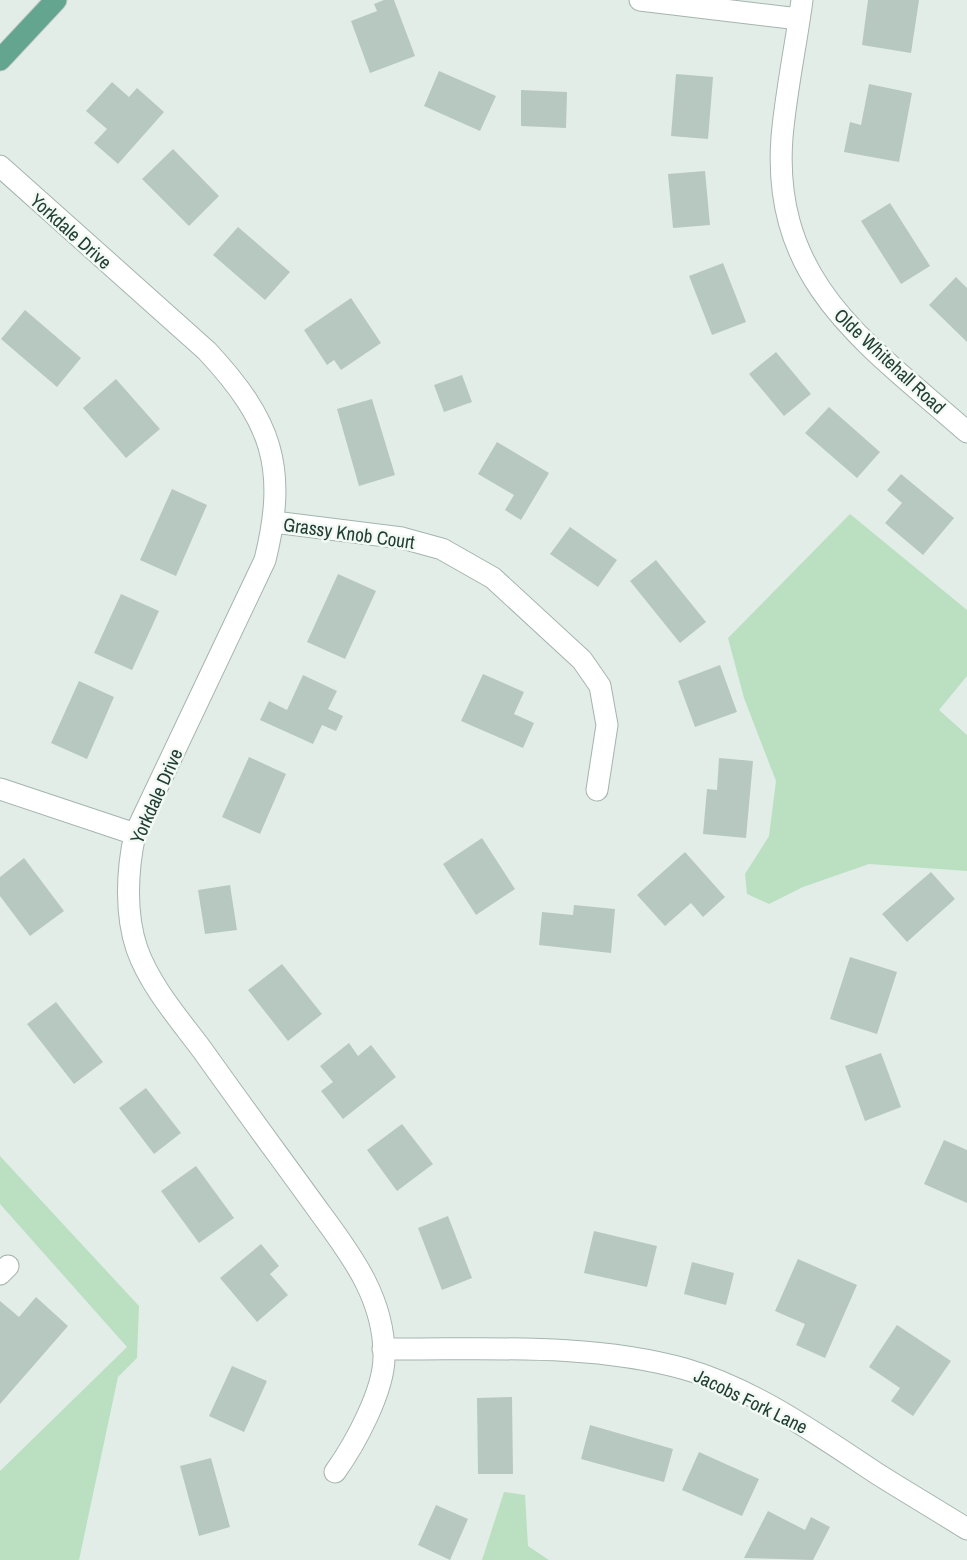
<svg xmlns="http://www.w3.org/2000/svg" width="967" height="1560" viewBox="0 0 967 1560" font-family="'Archivo Narrow',sans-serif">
<rect width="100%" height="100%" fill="#e2ede7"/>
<path fill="#bae0c1" d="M850,514L967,610V676L939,710L967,735V871L869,864L803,887L769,904L747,894L745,874L769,836L776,781L744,698L728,638Z
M0,1156L139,1306L137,1358L118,1377L79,1560H0V1471L127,1347L0,1204Z
M504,1492L525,1495L528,1546L549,1560H482Z"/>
<path fill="#b7c8c0" d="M384,0H394L415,56L370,73L351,21L377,11L374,4Z
M868,0H919L911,53L862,45Z
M439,71L496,96L480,131L424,106Z
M676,74L713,77L708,139L671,136Z
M112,82L129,97L137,88L164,112L118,164L94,143L107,129L86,111Z
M869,84L912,93L899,162L844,152L850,122L861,125Z
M521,90L567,92L566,128L521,126Z
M173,149L219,196L189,226L142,179Z
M705,171L710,225L673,228L668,174Z
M890,203L930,266L901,284L861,221Z
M238,227L290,272L265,300L213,255Z
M723,263L746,322L712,335L689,276Z
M956,277L967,288V342L929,305Z
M351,298L381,343L341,370L334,360L327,365L304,330Z
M25,310L81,358L57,387L1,339Z
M776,352L811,394L784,416L749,374Z
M462,375L472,402L444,412L434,385Z
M116,379L160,429L126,458L83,408Z
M372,399L395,475L359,486L337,409Z
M829,407L880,452L857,478L805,433Z
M497,442L549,473L521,520L505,510L514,495L478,474Z
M901,474L954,518L923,555L885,523L902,503L887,490Z
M172,489L207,505L176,576L140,560Z
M570,527L617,560L598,587L550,554Z
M656,560L706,622L680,643L630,581Z
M338,574L376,591L345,659L307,642Z
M121,594L159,611L132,670L94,653Z
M720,665L737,712L695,727L678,681Z
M483,674L524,692L514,714L534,723L523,748L461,721Z
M303,675L337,691L328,709L343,716L336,731L322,725L313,744L260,720L269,701L287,710Z
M79,681L114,697L87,759L51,743Z
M249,757L286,774L260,834L222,817Z
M719,758L753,761L746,838L703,834L707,789L717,790Z
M482,838L515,889L476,915L443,864Z
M685,852L725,897L703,917L691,903L665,926L637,895Z
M24,858L64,911L30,936L0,896V877Z
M931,872L955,899L907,942L882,914Z
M230,885L237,930L205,934L198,890Z
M574,905L615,909L611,953L539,945L542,912L573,915Z
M850,957L897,972L877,1034L830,1019Z
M282,964L322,1014L288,1041L248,990Z
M56,1002L103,1062L74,1084L27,1024Z
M349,1043L358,1056L371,1045L396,1077L343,1119L321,1091L333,1082L320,1066Z
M881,1053L901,1107L865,1121L845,1066Z
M146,1088L181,1133L154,1154L119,1108Z
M402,1124L433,1164L397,1191L367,1150Z
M944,1140L967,1150V1203L924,1184Z
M196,1166L234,1218L199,1243L161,1191Z
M448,1216L472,1278L442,1290L418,1228Z
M594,1231L657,1246L647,1287L584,1273Z
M261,1244L279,1266L270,1274L288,1295L257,1322L220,1278Z
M798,1259L857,1285L825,1358L796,1345L805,1324L775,1311Z
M692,1262L734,1273L726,1305L684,1294Z
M36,1297L68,1326L0,1404V1301L19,1317Z
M897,1325L951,1361L913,1416L891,1401L900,1388L869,1367Z
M232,1366L267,1381L244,1432L209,1416Z
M512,1397L513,1474H478L477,1398Z
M590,1425L673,1449L664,1482L581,1459Z
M699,1452L759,1479L742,1516L682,1490Z
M211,1458L230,1527L199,1536L180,1466Z
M436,1505L468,1519L450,1560L418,1545Z
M768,1511L805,1530L811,1517L830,1527L813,1560L744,1558Z"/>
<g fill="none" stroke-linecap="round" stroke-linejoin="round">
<defs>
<path id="minor" d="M640,0L799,19
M802,0C796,45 786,91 782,137C771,284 869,345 967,432
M0,166L207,351C272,421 288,467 265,560L135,834C127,870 125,914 137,949C150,986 180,1020 203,1051C242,1106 282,1160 321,1214C353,1257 385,1301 384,1357C384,1391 355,1444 335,1472
M274,522L402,538L442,549L493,578L582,660L600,686L607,725L597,790
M0,789L135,834
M0,1274L8,1266
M383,1349C483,1350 588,1342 685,1369C754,1389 817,1434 876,1473C906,1492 937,1510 967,1529"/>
<path id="major" d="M0,60L56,0"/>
</defs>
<use href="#minor" stroke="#a4b5ae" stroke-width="23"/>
<use href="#major" stroke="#c1c9c6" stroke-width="23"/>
<use href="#minor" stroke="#fff" stroke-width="21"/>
<use href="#major" stroke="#64a58f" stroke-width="21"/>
</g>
<g text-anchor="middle" stroke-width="5" stroke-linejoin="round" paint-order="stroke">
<g font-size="19" fill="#213f35" stroke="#f3f9f5">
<text transform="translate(71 231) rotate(42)" y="7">Yorkdale Drive</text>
<text transform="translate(890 361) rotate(43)" y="7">Olde Whitehall Road</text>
<text transform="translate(349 533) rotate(8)" y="7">Grassy Knob Court</text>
<text transform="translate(156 796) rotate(-66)" y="7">Yorkdale Drive</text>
<text transform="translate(751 1401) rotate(26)" y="7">Jacobs Fork Lane</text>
</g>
</g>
</svg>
